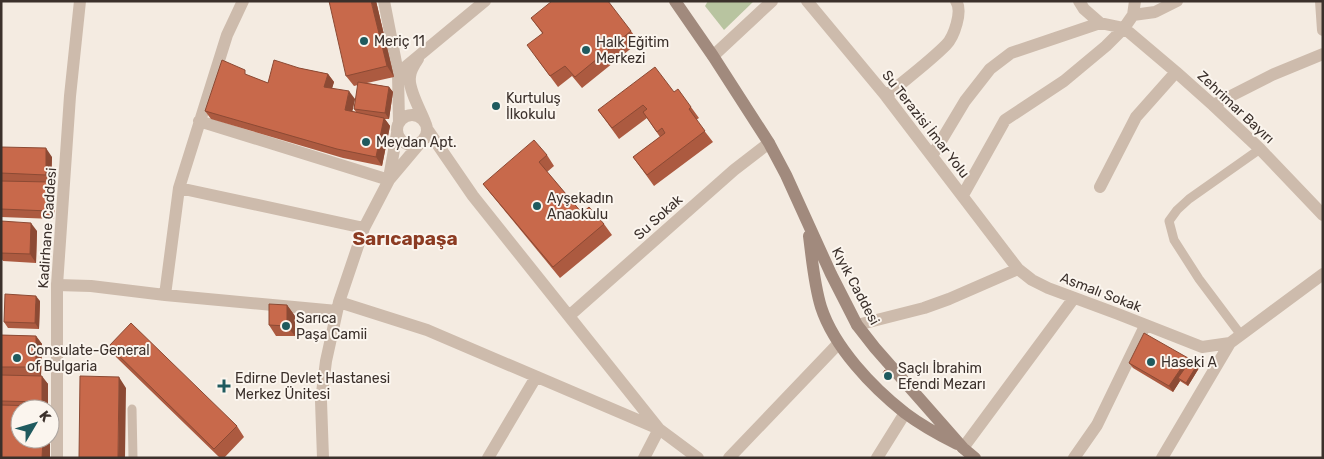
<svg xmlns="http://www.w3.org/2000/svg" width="1324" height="459" viewBox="0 0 1324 459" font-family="Rubik,sans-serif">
<rect width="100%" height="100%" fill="#f4ebe1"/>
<path fill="#b8c4a0" d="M708,1H754L724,30L705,6Z"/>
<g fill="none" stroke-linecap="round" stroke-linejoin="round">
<path stroke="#cdbbac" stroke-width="9" d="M1241,335L1199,279L1174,240L1169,221L1177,210L1189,199L1260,149
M132,409L133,458"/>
<path stroke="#cdbbac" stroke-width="12" d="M384,1L398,73L399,123
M807,1L886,96L1018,269L1032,280L1048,288L1118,314L1202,347L1230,343L1323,274
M1079,1L1084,9L1100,23
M1321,1L1323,30
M1133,15L1155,12L1177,1
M713,56L772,1
M418,59C414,65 410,71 410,77C408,89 421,111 425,122
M398,73L485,1
M886,96C906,79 928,63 946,45C954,37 963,11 956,1
M1213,105L1272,75L1323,54
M397 130a15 15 0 1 1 30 0a15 15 0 1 1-30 0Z
M199,121L389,180
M427,129L473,196L659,429L644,458
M932,156L965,101L990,69L1011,53L1100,23L1124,28L1176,72L1213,105L1260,149L1323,215
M389,178L397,133
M1100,187L1136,117L1176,72
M179,188L364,228
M963,195L1005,120L1064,81L1106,46L1124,28L1133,15L1135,1
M57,285L91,286L165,295L337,311
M165,295L179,188L227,35L243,1
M339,302L427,330L659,429L698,458
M569,316L734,170L769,143
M857,325L924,308L949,299L1018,269
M963,448L1074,298
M323,458L321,401L326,361L339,302L364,228L389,180L421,142
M488,458L536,377
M729,458L838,344
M877,458L905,413
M1074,458L1097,425L1145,326
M1162,458L1230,343"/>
<path stroke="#cdbbac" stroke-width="12" d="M57,458V285L70,96L80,1"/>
<path stroke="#a18a7d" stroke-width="12" d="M675,1L713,56L769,143L786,175L831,274L857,325L875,348L963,448L975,458
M809,236C812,259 814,284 821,307C834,347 872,387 905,413C921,425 939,435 957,444"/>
</g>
<path fill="#ac5a40" d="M376,1L394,77L367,83L389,87L393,92L389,119H385L390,126L382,166L343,158L211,119L205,111L249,76L268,83L299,68L328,74L334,82L332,88L355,99L352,111L356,112L354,109L358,85L354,86L346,76Z
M531,18L631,31L639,42L582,88L572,76L558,87L535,56L542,33Z
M674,92L691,107L699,118L696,120L713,142L654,186L633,157L660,137L647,118L619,139L598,110Z
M1,147L52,157L51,183H50L55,191L54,219L1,217Z
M547,155L554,166L547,172L582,213L604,224L612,235L560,278L491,194L483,184Z
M1,221L37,231L36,263L3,261L1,258Z
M40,301L39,329L8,328L4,322Z
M287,305L295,316V336H276L269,325Z
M1,335L36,336L42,344L41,376L48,384V409H20L50,439V416V458H1Z
M109,346L237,426L244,437L224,458H220L116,357Z
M1190,361L1197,365L1199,368L1188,386L1180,381L1173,392L1133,368L1129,363Z"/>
<path fill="#8c4a34" d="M371,1H376L394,77L387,66Z
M328,74L334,82L330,95L324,87Z
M389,87L393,92L389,119L385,113Z
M349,91L355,99L351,118L345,110Z
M384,118L390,126L382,166L376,157Z
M46,148L52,157L51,183L46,175Z
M49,182L55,191L54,219L49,211Z
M31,223L37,231L36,263L30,254Z
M36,296L40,301L39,329L35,323Z
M287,305L295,316V336L287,326Z
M36,336L42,344L41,376L36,367Z
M1188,358L1192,364L1178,378L1180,381L1173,392L1169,386Z
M1197,365L1199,368L1188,386L1186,383Z
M889,372L891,375L890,379L887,376Z
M42,376L48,384V409H47L42,402Z
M119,377L126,388L125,458H118Z
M50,416V458H42L43,439H50Z"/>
<path fill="#c8694b" stroke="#8c4a34" d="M329,1H371L387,66L346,76Z
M552,1H608L631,31L575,77L565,66L550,76L527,45L543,33L531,18Z
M222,60L245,70V74L268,83L274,60L299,68L328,74L324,87L349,91L345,110L384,118L376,157L337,149L205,111Z
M655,67L674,92L678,89L691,107L689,109L705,131L647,175L633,157L665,133L662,128L657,132L643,112L647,109L643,105L612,128L598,110Z
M358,82L389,87L385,113L354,109Z
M534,140L547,155L539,162L582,213L589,207L604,224L553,267L483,184Z
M1,147L46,148V175L1,173Z
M1,181L49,182V211L1,209Z
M1,221L31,223L30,254L1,253Z
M5,294L36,296L35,323L4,322Z
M269,304L287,305V326L269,325Z
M131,323L237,426L214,449L109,346Z
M1144,333L1188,358L1169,386L1129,363Z
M1,335L36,336V367H1Z
M1190,361L1197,365L1186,383L1178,378Z
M885,370L889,372L887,376L883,373Z
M1,375L42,376V402L1,401Z
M80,376L119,377L118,458H79Z
M1,405L43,406V409H20V439H43L42,458H1Z"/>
<g fill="#1f5a5e" stroke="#fbf5ee" stroke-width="2">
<circle cx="364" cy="41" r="5"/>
<circle cx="586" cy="50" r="5"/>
<circle cx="496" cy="106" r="5"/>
<circle cx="366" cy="142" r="5"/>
<circle cx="537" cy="206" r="5"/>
<circle cx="286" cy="326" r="5"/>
<circle cx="17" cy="358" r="5"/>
<circle cx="1151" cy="362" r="5"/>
<circle cx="888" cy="376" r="5"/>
<path d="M221.5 378.5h5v5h5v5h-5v5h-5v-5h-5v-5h5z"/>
</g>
<g text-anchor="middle" stroke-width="4" stroke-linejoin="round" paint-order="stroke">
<g font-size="14" fill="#3b302b" stroke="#fbf5ee" text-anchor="start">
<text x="374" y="46">Meriç 11</text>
<text x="596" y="47">Halk Eğitim<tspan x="596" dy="16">Merkezi</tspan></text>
<text x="506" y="103">Kurtuluş<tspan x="506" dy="16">İlkokulu</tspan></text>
<text x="376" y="147">Meydan Apt.</text>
<text x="547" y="203">Ayşekadın<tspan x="547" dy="16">Anaokulu</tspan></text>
<text x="296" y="323">Sarıca<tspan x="296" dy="16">Paşa Camii</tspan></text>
<text x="27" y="355">Consulate-General<tspan x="27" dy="16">of Bulgaria</tspan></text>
<text x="1161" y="367">Haseki A</text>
<text x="898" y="373">Saçlı İbrahim<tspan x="898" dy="16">Efendi Mezarı</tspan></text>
<text x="235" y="383">Edirne Devlet Hastanesi<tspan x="235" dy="16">Merkez Ünitesi</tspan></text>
</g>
<g font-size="14" fill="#3b302b" stroke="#fbf5ee">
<text transform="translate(1236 107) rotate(43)" y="5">Zehrimar Bayırı</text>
<text transform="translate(926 124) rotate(52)" y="5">Su Terazisi İmar Yolu</text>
<text transform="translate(658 217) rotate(-42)" y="5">Su Sokak</text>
<text transform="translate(47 228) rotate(-86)" y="5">Kadirhane Caddesi</text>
<text transform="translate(856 286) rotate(62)" y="5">Kıyık Caddesi</text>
<text transform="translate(1101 292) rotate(21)" y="5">Asmalı Sokak</text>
</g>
<g font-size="19" font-weight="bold" fill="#8c3b22" stroke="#fbf5ee">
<text x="405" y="245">Sarıcapaşa</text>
</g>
</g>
<rect width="1324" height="459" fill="none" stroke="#3b302b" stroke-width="5"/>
<g transform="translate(35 424) rotate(52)"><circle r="24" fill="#fbf5ee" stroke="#aea6a0"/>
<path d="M0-4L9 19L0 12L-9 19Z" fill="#1f5a5e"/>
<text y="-8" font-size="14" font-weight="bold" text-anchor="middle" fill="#3b302b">K</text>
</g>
</svg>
